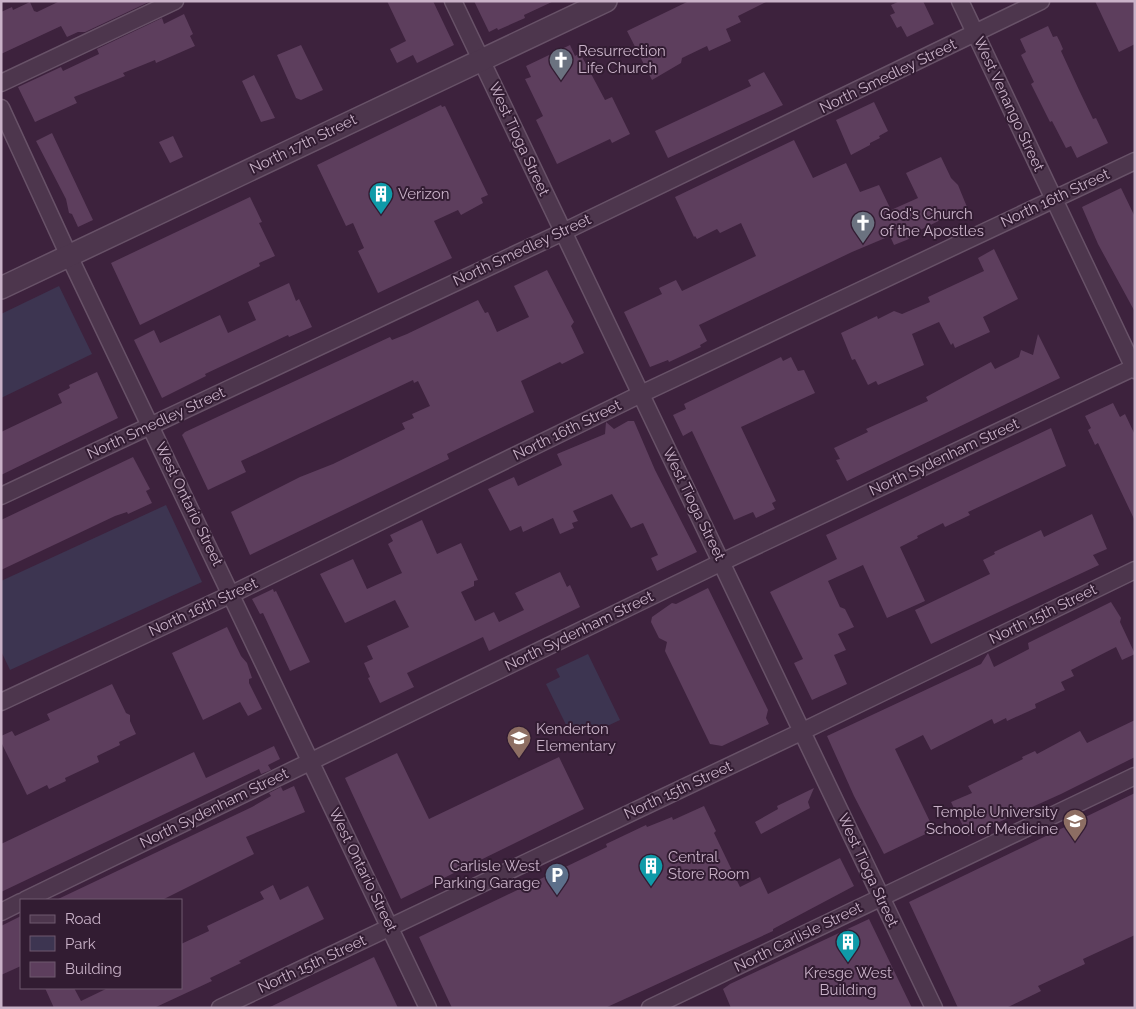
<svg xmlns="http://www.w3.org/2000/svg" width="1136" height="1009" viewBox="0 0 1136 1009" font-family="Raleway,sans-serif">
<rect width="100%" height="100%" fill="#3d223d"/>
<path fill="#3d3551" d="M59,286L92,354L1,398V314Z
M166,505L202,582L10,670L1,651V581Z
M588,654L620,720L588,735L585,728L571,735L546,684L560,677L556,669Z"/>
<path fill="#5d3e5d" d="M60,1H151L85,32H78L67,37L61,26L1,54V12L12,7L13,10L30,2L34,11L37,12Z
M387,1H433L454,45L417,63L413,55L397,63L390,49L406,41Z
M474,1H554L524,15L525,18L498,30L497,28L489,32Z
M689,1H768L738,16L741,22L726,29L731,41L709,51L707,46L682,58L681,63L652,80L627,31Z
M900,1H923L934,24L907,37L901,26L897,28L890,15L895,13L891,5Z
M1095,1H1135V44L1119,52Z
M184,14L193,34L190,36L195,46L156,63L155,60L123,73L125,76L74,97L77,103L35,122L18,87L61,67L63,71L99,54L97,49L162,18L164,24Z
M1048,26L1053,37L1057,36L1060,42L1063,49L1061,51L1079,90L1093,119L1096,118L1108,143L1077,158L1071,146L1066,148L1052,121L1050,122L1031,84L1034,82L1021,55L1026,52L1020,39Z
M301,45L323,90L301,100L296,98L277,55Z
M570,45L575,56L580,53L605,100L612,97L630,134L612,143L610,139L557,164L536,120L543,116L525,79L531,77L526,66Z
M764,72L783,105L668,158L655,131L751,86L748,80Z
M254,75L275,118L261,122L242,81Z
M874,102L888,131L879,136L880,138L870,143V145L851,155L836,120Z
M441,105L442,107L445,106L488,195L481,198L483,203L461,215L458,210L434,221L452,258L378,293L358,251L364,248L353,223L346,226L317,165Z
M52,133L93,220L78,227L72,214L69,213L66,199L36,141Z
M173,136L183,157L170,163L159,142Z
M794,140L813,178L846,163L860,192L879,185L891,210L918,198L906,173L941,157L951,178L958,185L967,207L908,236L909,239L894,245L890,236L852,252L699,325L707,341L700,345L701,347L669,362L668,360L650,367L624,312L662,294L659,288L676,280L682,291L756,256L741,223L720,233L717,229L697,239L695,236L694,237L675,197Z
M1121,188L1135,217V312L1098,244L1082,207Z
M250,197L262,222L259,223L275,256L259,263L260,266L140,325L111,263Z
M994,249L1018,299L983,317L990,332L955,348L953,343L951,345L939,322L912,334L924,365L878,385L876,381L868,385L855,359L852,360L841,333L877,316L878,319L894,311L902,314L930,302L928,297L984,271L978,258Z
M547,270L574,322L571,326L584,353L562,364L560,362L521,381L534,412L447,454L449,459L250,555L231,512L300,477L333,464L405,429L402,423L414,418L412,414L430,406L418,381L414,383L413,380L241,461L246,472L208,490L182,435L185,432L390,337L392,340L407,334L478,300L485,313L488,312L497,332L529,317L514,286Z
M289,283L296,301L299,299L312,327L289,337L288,335L205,374L206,376L162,398L134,340L154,330L160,343L220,315L228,333L256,320L248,302Z
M1038,334L1060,378L847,481L836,460L840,459L834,448L868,432L866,429L928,401L926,397L991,362L995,369L1019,357L1021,350L1033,355Z
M781,357L783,361L791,357L798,371L804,370L815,393L741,427L776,501L772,503L775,509L756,518L753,512L734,520L692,431L683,436L673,415L686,409L684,404Z
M97,372L118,418L1,475V432L62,403L58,394L70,388L69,385Z
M1113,403L1120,417L1125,414L1135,435V521L1098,443L1095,445L1088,430L1091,428L1085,416Z
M628,421H634L655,470L697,552L657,571L651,558L658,555L643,523L631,528L612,494L573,511L578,521L572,523L574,528L560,534L553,518L523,532L521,526L510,531L488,489L514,477L518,486L562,465L557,454L605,434L606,422L614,429Z
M1051,428L1066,466L968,512L970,515L945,527L943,523L917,536L918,538L900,547L925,601L887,618L863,565L828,581L840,607L845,609L854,627L838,634L846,650L834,655L847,684L812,700L794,663L803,659L770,592L837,559L826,535Z
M133,457L150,489L146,491L152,503L128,514L127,512L115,516L1,570V520Z
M1092,514L1107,549L1093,555L1099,565L931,644L915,610L990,574L983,560L995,554L994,552L1041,530L1044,537Z
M422,520L437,554L461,543L478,580L474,581V586L461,592L475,621L494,612L499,622L524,610L515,593L560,572L567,587L570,585L580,607L489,651L483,637L407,673L414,687L380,703L368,678L370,677L364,663L373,659L367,646L409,627L395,600L345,623L320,574L353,559L367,589L402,573L388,544L393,541L390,535Z
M708,588L768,710L766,718L769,724L722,746L710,744L665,651L667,642L659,638L651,622L652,617L672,603L676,604Z
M273,589L274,592L276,591L310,662L290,671L263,613L260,614L252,599Z
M1111,602L1121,618L1120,622L1135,654L1122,660L1116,647L1071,670L1074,676L1061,682L1065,690L1035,704L1036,708L1007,721L1006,718L994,724L992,719L931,750L923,735L895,749L934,830L884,854L854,796L827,736L981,664L988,653L994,667L1029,649L1028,643Z
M227,627L241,656L247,663L252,678L249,679V683L262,709L248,716L240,702L203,720L172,653Z
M112,684L126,713L130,715V721L136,734L119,742L120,745L97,756L99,762L65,778L66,781L49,789L47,785L27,795L1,742V736L12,731L15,736L50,720L47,714Z
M1135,720V757L1061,794L968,836L951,802L972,793L968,786L1023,759L1022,757L1035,751L1037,754L1080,731L1087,743Z
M274,746L280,759L268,765L271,770L261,774L259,769L1,892V844L194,752L206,778Z
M397,753L429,819L559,757L584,809L401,899L345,778Z
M294,786L305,812L246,837L254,854L162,900H56L252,807L271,796L269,793L281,787L283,791Z
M814,788L808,802L810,808L761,834L755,822L778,809L777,806Z
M1135,793V935L1083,959L1085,964L1038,986L1041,991L1006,1008H958L909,902Z
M704,806L716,831L714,833L740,887L760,877L768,894L840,858L854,886L773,929V931L605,1008H452L419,937L607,847L606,844L646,825L647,827L672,817L673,820Z
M273,885L280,900L308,886L324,919L239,961L241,963L210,978L212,981L154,1008H54L45,988H74L81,1001L108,988H181V944L209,931L207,926L264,899L260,892Z
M21,916V966L1,975V926Z
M869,919L912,1008H731L723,989L730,984Z
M374,957L398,1008H268Z"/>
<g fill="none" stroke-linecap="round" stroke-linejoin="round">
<defs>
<path id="minor" d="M453,1L934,1008
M960,1L1135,370
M1,83L175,1
M1,108L69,256L428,1008
M1,496L563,232L1041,1
M1,702L232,594L641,394L1135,161
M25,900L722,562L1135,367
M1,912L21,902
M220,1008L803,731L1135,570
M650,1008L1135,776"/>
<path id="tertiary" d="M1,288L606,1"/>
</defs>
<use href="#minor" stroke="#685268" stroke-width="19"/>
<use href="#tertiary" stroke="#685268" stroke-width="24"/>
<use href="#minor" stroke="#4d364d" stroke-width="16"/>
<use href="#tertiary" stroke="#4d364d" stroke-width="21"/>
</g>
<defs>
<symbol id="church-pin" viewBox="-11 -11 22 30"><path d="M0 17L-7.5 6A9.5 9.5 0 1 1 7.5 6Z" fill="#6b7280" stroke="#321c32"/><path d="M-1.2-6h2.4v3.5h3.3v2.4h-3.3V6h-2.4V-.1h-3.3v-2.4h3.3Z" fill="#fff"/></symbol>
<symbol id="building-pin" viewBox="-11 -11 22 30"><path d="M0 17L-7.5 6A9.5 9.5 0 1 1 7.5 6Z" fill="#0f9aa8" stroke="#321c32"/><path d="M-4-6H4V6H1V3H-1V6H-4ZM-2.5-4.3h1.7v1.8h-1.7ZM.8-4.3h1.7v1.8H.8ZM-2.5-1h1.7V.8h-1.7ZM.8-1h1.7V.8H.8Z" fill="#fff"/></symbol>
<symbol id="school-pin" viewBox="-11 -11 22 30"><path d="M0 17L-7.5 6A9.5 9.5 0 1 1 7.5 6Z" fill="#8d6e63" stroke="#321c32"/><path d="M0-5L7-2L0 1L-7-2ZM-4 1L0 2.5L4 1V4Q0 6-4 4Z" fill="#fff"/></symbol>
<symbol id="university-pin" viewBox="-11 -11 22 30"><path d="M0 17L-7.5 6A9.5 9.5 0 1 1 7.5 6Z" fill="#8d6e63" stroke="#321c32"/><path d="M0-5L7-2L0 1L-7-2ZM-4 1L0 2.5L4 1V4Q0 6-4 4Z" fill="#fff"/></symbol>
<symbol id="parking-pin" viewBox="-11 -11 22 30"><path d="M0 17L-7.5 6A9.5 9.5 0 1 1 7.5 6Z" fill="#5c6f8a" stroke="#321c32"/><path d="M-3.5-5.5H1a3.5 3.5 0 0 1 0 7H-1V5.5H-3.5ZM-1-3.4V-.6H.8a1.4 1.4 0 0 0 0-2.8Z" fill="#fff"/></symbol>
</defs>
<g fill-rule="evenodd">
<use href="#church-pin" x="547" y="46" width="28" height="38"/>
<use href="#building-pin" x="367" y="180" width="28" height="38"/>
<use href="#church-pin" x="849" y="209" width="28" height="38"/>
<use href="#school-pin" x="505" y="724" width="28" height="38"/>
<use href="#university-pin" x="1061" y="807" width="28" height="38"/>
<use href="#building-pin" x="637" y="852" width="28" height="38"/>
<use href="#parking-pin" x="543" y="861" width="28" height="38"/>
<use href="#building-pin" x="834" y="928" width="28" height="38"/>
</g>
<g text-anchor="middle" stroke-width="4" stroke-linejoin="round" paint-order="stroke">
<g font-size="15" fill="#c9b2c8" stroke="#321c32" text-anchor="start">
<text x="578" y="56">Resurrection<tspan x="578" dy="17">Life Church</tspan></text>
<text x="398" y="199">Verizon</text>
<text x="880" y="219">God's Church<tspan x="880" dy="17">of the Apostles</tspan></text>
<text x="536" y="734">Kenderton<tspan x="536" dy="17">Elementary</tspan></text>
<text x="1058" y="817" text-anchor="end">Temple University<tspan x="1058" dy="17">School of Medicine</tspan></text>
<text x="668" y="862">Central<tspan x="668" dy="17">Store Room</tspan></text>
<text x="540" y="871" text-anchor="end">Carlisle West<tspan x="540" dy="17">Parking Garage</tspan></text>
<text x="848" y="978" text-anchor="middle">Kresge West<tspan x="848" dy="17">Building</tspan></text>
</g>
<g font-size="15" fill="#c9b2c8" stroke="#321c32">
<text transform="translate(888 76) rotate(-26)" y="5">North Smedley Street</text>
<text transform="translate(1009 104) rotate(65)" y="5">West Venango Street</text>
<text transform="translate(519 139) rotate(65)" y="5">West Tioga Street</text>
<text transform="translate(303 144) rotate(-26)" y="5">North 17th Street</text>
<text transform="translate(1055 198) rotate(-25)" y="5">North 16th Street</text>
<text transform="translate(522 250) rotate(-25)" y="5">North Smedley Street</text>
<text transform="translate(156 423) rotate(-25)" y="5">North Smedley Street</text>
<text transform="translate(567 430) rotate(-26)" y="5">North 16th Street</text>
<text transform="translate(944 457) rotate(-25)" y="5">North Sydenham Street</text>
<text transform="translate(189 504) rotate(64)" y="5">West Ontario Street</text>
<text transform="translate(694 504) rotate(64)" y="5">West Tioga Street</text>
<text transform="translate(203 607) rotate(-25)" y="5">North 16th Street</text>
<text transform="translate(1043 614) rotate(-26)" y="5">North 15th Street</text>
<text transform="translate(579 631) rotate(-26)" y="5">North Sydenham Street</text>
<text transform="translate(678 790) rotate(-25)" y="5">North 15th Street</text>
<text transform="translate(214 808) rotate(-26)" y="5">North Sydenham Street</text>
<text transform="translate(363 870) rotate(64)" y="5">West Ontario Street</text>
<text transform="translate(868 870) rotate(65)" y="5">West Tioga Street</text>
<text transform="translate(798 937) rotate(-26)" y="5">North Carlisle Street</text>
<text transform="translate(312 964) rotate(-25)" y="5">North 15th Street</text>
</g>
</g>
<rect width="1136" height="1009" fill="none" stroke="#c9b2c8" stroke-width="5"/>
<rect x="20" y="899" width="162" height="90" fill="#321c32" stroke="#6e586e"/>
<rect x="30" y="915" width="25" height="8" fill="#4d364d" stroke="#6e586e"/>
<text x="65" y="924" font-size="15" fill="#c9b2c8">Road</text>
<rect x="30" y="936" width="25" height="15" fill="#3d3551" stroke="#6e586e"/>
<text x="65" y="949" font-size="15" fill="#c9b2c8">Park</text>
<rect x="30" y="962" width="25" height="15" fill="#5d3e5d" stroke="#6e586e"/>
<text x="65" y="974" font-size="15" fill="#c9b2c8">Building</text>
</svg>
